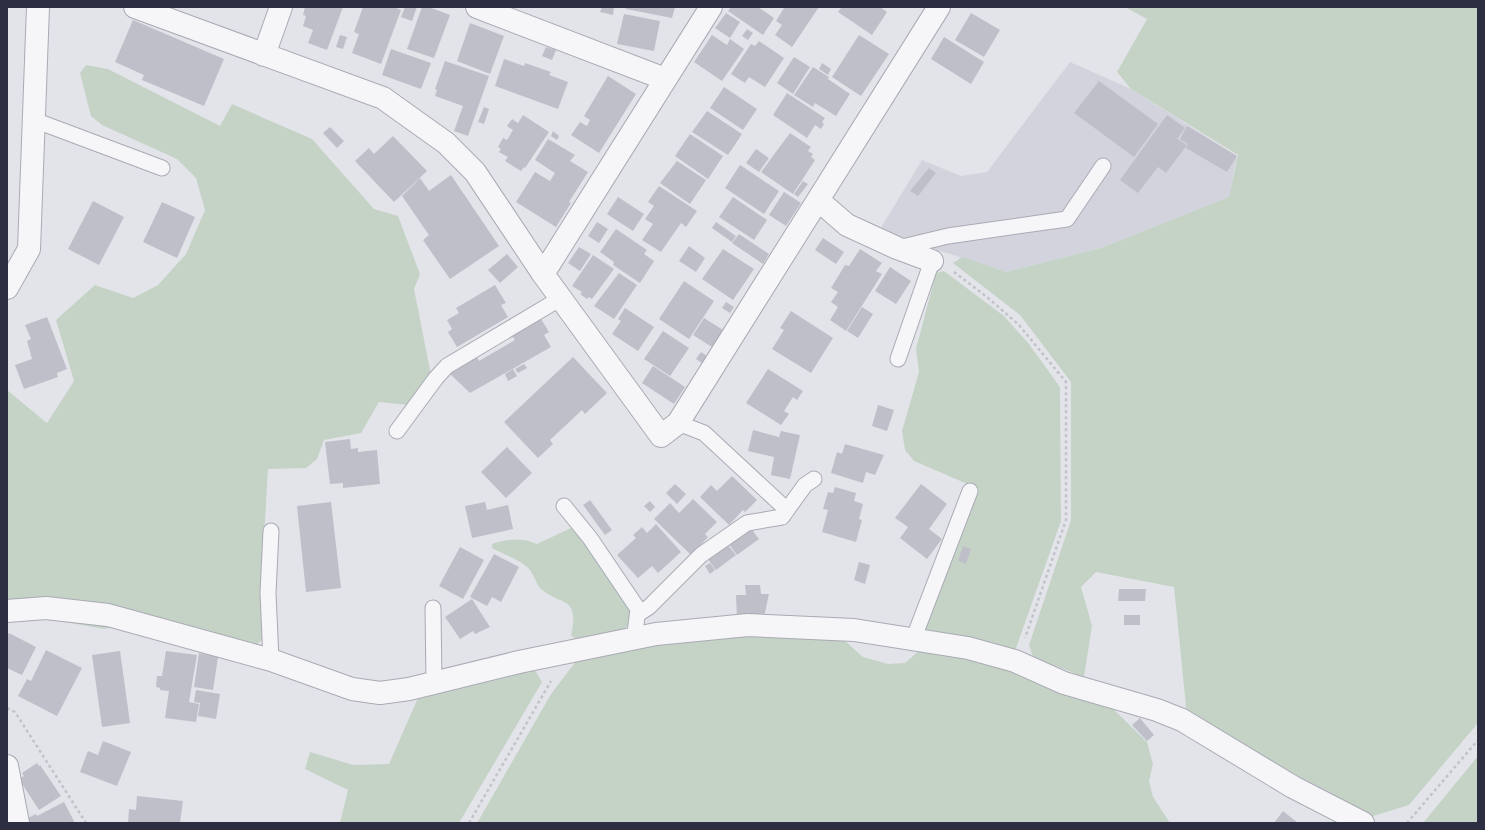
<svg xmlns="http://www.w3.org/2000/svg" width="1485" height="830" viewBox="0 0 1485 830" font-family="'Roboto Condensed',sans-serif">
<rect width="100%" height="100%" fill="#e3e4ea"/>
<path fill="#d2d3dc" d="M1070,62L1131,89L1237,156L1229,197L1101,248L1006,272L879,231L922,160L961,176L987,172Z"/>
<path fill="#c5d3c6" d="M1125,7H1478V723L1409,805L1373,816L1187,717L1174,587L1096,572L1081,587L1092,626L1084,677L1033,657L1029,645L1071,520V382L1020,315L953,263L962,257L1006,272L1101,248L1229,197L1238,155L1131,89L1117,72L1147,19Z
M86,65L108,69L220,126L232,104L312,139L374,209L398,216L420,274L414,289L431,375L409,405L379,402L361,433L324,440L317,459L306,468L268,469L262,572L265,638L257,644L151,618L104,629L43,618L7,619V390L47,423L74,381L56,320L95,285L133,298L158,285L186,254L205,210L196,178L177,159L102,125L91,116L80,73Z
M944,271L1004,316L1029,344L1060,387L1061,521L1015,651L924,631L979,489L914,461L905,450L902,431L919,372L916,349L936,273Z
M571,528L582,536L630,607C630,617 631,624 622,631L577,640L571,635C580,595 561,607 540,588C535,582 534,573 527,567C518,559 503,554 492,548V544C507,539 522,537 537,544Z
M768,635L845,641L863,657L888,664L905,663L922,648L963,654L1105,701L1147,742L1153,764L1149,781L1153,797L1170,823H477L551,694L580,656L720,636Z
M532,665L542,682L459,823H340L348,790L305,769L310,752L353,765L389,764L418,698Z
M1478,756V823H1423Z"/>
<path fill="#bebfc9" d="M305,7H343L327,50L308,43L313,30L303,26L306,16L303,15Z
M363,7H394L401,10L381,64L352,53L359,34L354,32Z
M405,7H417L412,21L401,17Z
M422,7H429L450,15L434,58L407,49Z
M602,7H614L613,15L600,12Z
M626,7H675L672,18L626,9Z
M731,7H758L774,18L763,35L728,11Z
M782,7H819L792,47L775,35L782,25L776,21L784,8Z
M842,7H880L887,12L872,35L838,12Z
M726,13L740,22L730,38L715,28Z
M971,13L1000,30L984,57L955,40Z
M624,14L660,21L654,51L617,44Z
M133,20L224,59L204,106L142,80L144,75L115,62Z
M470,23L504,36L490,74L457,61Z
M747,29L753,33L748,40L742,36Z
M340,35L347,37L343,49L336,47Z
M712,35L727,45L730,39L744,49L722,81L694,62Z
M859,35L889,54L861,96L832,77Z
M944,37L984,62L971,84L931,59Z
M759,41L784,58L765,87L749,77L745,83L731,74L751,44L755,46Z
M546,47L556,50L552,60L542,56Z
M391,49L431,63L421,89L382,75Z
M794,57L810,67L793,94L777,83Z
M504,59L524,66L525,63L551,72L549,75L568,82L558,109L495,86Z
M445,61L489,76L468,136L454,131L463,106L435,96L437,90L435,89Z
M822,63L831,69L828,75L819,69Z
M813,67L829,77L828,79L850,94L836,116L815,103L813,107L794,95Z
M608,76L636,94L599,153L571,135L580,122L587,126L590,120L584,116Z
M1099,81L1158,124L1134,157L1074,113Z
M724,87L757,109L743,130L710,108Z
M787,93L825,118L822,122L824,124L821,129L815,125L807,138L773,115Z
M484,107L489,109L484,124L478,122Z
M707,111L742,134L728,155L692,132Z
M523,115L549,132L525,168L524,167L521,171L505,161L508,157L499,152L501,149L498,147L503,138L507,140L513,130L507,126L512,119L518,123Z
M1167,115L1185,128L1178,138H1176L1187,145L1166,173L1158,167L1138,193L1120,180Z
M1187,126L1237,156L1227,172L1186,148L1188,144L1180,139Z
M330,127L344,141L337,148L323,133Z
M553,131L559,136L557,140L551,136Z
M790,133L811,147L808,151L813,154L811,157L815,160L793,194L761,172Z
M690,134L723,156L708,179L675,156Z
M393,136L427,171L394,202L355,161L369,148L374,154Z
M548,139L575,155L570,161L588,172L569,202L571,203L556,227L516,202L535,172L550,181L555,173L535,160Z
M756,149L769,158L759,172L746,163Z
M677,161L706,180L690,204L660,183Z
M740,165L779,191L764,214L725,188Z
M929,168L936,173L918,196L910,191Z
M451,175L499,246L450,279L423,240L429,235L402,196L420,178L429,191Z
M803,181L808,184L798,197L794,194Z
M659,186L697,211L686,227L681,223L661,252L642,240L653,224L645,219L654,206L648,202Z
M784,192L801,203L786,226L769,215Z
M618,197L644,214L633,231L607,214Z
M733,197L767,220L754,240L719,217Z
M93,201L124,217L99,265L68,249Z
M162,202L195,217L177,258L143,242Z
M597,222L608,229L599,243L588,236Z
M716,222L736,236L732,242L712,228Z
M616,229L647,250L644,254L654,261L640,283L613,265L614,262L600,252Z
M739,234L769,254L763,264L732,243Z
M823,238L844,252L836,264L815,250Z
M689,246L705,258L696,272L679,261Z
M579,247L591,254L580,271L568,263Z
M723,249L754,269L733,300L702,279Z
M860,249L882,263L876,271L882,274L846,331L830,320L838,307L831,302L838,292L831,288L845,265L849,266Z
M507,254L518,267L500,283L488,270Z
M593,255L614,269L592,299L589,297L587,299L580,294L582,292L572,286Z
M890,267L911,281L896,304L875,291Z
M619,273L637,285L614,319L594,306Z
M684,281L714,301L689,339L659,319Z
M495,285L506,303L501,305L508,317L457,347L448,332L452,329L447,320L459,313L456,308Z
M726,302L734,307L730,313L722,308Z
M862,307L873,314L858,338L847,331Z
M625,308L654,327L638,351L612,334L621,321L618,319Z
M791,311L833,338L811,373L772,349L784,330L780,328Z
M47,317L67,369L57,373L58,377L24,389L15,365L32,359L27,341L31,339L25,325Z
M704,318L723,330L712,347L693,335Z
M541,319L549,332L544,335L551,347L470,393L449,373L477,357L479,361L515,340L512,336Z
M663,331L689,348L670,376L644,359Z
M701,352L707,356L702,363L696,359Z
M573,357L607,393L585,414L582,410L550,440L553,444L538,458L504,422Z
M524,364L527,368L518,373L515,369Z
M653,366L685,387L674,404L642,383Z
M513,369L517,376L508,381L505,374Z
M768,369L803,391L797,400L793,397L784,411L789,414L781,425L746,403Z
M878,405L894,410L887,431L872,426Z
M753,430L779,437L781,431L800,435L790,479L771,475L774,457L748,451Z
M350,439L351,449L358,448V452L377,450L380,484L343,488V483L330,484L325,442Z
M845,444L884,455L875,475L866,472L863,483L831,473L837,452L842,454Z
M507,447L532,473L506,498L481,472Z
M732,476L757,500L745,512L743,510L729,525L700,497L711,485L717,491Z
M675,484L686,494L677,504L666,493Z
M921,484L947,504L929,529L942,539L927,559L900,538L908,527L895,518Z
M835,487L856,493L854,501L863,504L859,519L862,520L856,542L822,532L828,510L823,509L828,492L833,493Z
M693,499L717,522L705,534L708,537L691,555L654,519L670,503L679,513Z
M590,500L612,530L605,535L583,505Z
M650,501L655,507L650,512L644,506Z
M331,502L341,588L306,592L297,506Z
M485,502L487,510L508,505L513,529L472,538L465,506Z
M656,524L681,552L658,573L652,566L638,578L617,555L636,538L633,535L642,527L647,533Z
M750,527L759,539L737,555L728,543Z
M727,544L736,555L716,570L707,558Z
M963,546L971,549L966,564L958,561Z
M460,547L484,560L463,599L439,586Z
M494,554L519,567L501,602L492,597L487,606L470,597Z
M859,562L870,565L865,584L854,580Z
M710,563L715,570L710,574L705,566Z
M745,585H760L761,594H769L764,617L737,618L736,595H746Z
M1119,589H1146L1145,601H1118Z
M472,599L490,627L475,634L473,631L460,639L445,617Z
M1124,615H1140V625H1124Z
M9,633L36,647L22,675L7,668V637Z
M46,650L82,668L57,716L18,696L27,679L31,681Z
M120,651L130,723L102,727L92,655Z
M166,651L197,655L189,702L199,704L196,722L165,718L169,691L160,690V688L156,687L157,676H162Z
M199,653L218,657L213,690L194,687Z
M196,690L220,694L216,719L198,716L200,703L194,702Z
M1140,718L1154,735L1147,741L1132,725Z
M103,741L131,752L117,786L80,772L88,751L98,755Z
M37,763L39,766L40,765L61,796L39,810L19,779L24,776L22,773Z
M137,796L183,801L180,823H128L129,809L136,810Z
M64,802L75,823H29L28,818L36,814L37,816Z
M1283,811L1298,823H1274Z"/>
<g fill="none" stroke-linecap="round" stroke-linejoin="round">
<defs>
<path id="lane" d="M34,120L162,168
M898,248L948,236L1067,219L1103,166
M898,359L932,261
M678,423L704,433L787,510
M397,431L436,378L447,366L561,298
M564,506L590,538L638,609L634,640
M271,531L268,593L271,660
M433,608L434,683
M638,614L649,607L701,555L747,523L782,517L805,485L814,479
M913,640L970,491"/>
<path id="street" d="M135,7L383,98L446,143L475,172L543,274L661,436L678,423L939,7
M477,7L665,79
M264,55L281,7
M818,200L847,225L897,248L932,261
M543,274L711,7
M7,288L29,249L38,7
M7,611L46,608L108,615L271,660L352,689L380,693L409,689L519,662L656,634L748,625L854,630L968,648L1015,661L1064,683L1157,710L1182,720L1293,787L1363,823
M7,766L18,823"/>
</defs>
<use href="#lane" stroke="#a9aab4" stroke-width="17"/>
<use href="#street" stroke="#a9aab4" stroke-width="24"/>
<path stroke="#c2c2c9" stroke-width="2.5" stroke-dasharray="3 3" stroke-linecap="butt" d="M954,272L987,297L1019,325L1066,382V520L1025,638
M7,708L15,712L86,823
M469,823L551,681
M1407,823L1478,740"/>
<use href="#lane" stroke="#f6f6f9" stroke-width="15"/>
<use href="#street" stroke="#f6f6f9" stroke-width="22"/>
</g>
<rect width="1485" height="830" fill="none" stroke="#2d2e41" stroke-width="16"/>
</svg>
